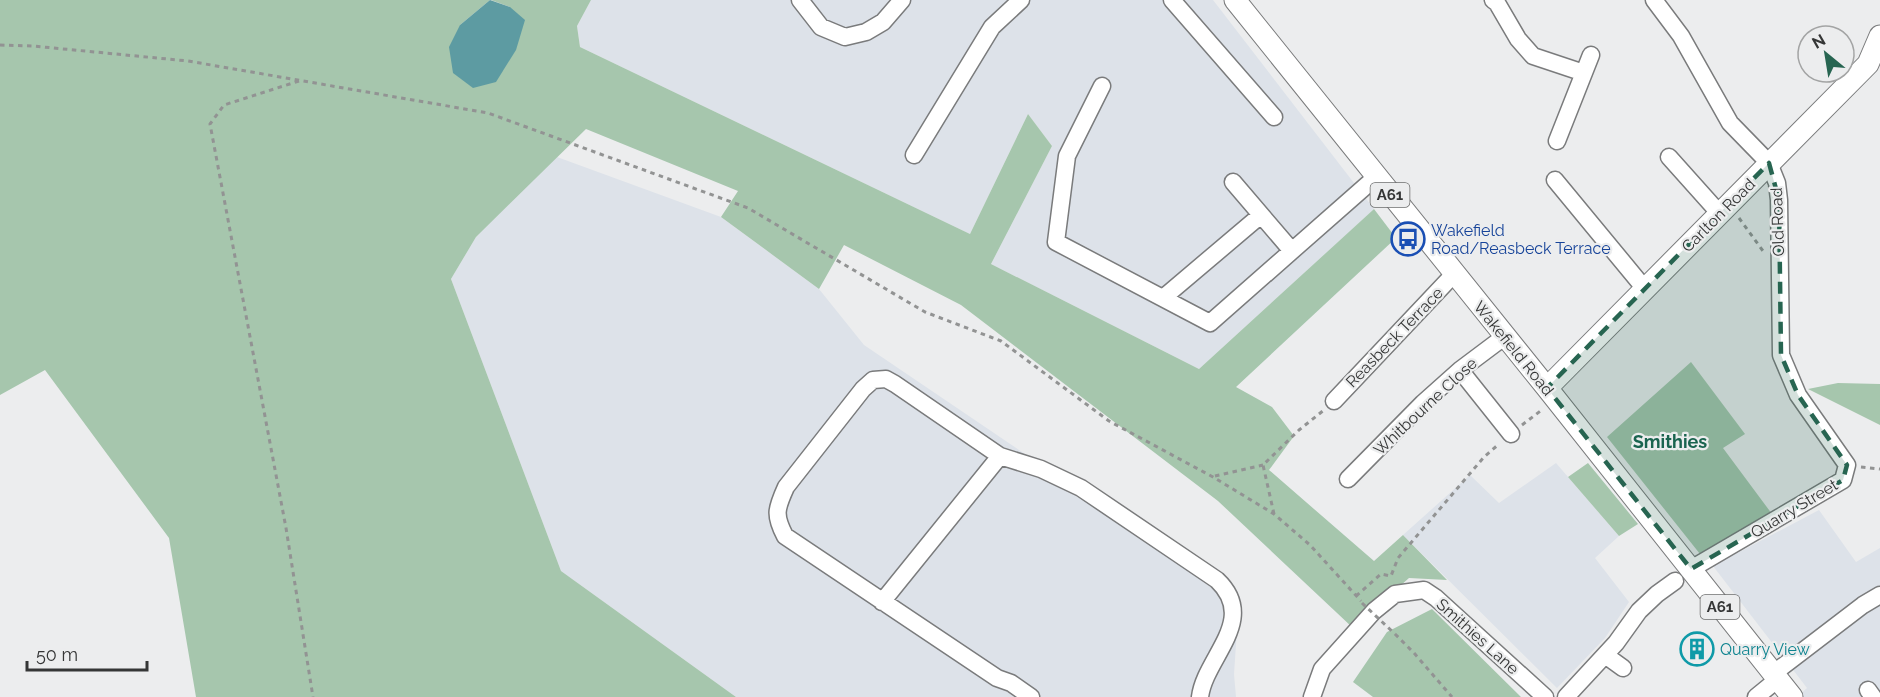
<svg xmlns="http://www.w3.org/2000/svg" width="1880" height="697" viewBox="0 0 1880 697" font-family="Raleway,sans-serif">
<rect width="100%" height="100%" fill="#ecedee"/>
<path fill="#dde2e9" d="M591,0H1213L1374,209L1199,369L991,264L1052,146L1028,114L970,234L580,47L577,26Z
M557,157L721,217L819,289L864,345L1239,599L1234,674L1236,697H736L561,571L451,279L476,237Z
M1556,463L1619,536L1595,558L1629,602L1605,638L1557,688L1403,535L1470,475L1499,503Z
M1819,510L1856,562L1880,548V697H1797L1807,688L1713,566Z"/>
<path fill="#a6c6ad" d="M0,0H490L460,25L510,7L491,0H591L577,26L580,47L970,234L1028,114L1052,146L991,264L1199,369L1374,209L1396,238L1236,387L1272,407L1294,436L1269,470L1374,561L1403,535L1447,580L1409,578L1353,628L1218,501L961,305L844,245L819,289L721,217L738,191L586,129L476,237L451,279L561,571L736,697H196L169,538L45,370L0,395Z
M1691,362L1745,434L1723,448L1772,514L1700,554L1607,437Z
M1838,383L1880,384V425L1808,389Z
M1588,463L1638,524L1619,536L1568,477Z
M1432,609L1521,697H1373L1353,682L1387,632Z"/>
<path fill="#5d9ba2" d="M490,0L510,7L525,20L516,50L496,82L473,88L453,73L449,47L460,25Z"/>
<g fill="none" stroke-linecap="round" stroke-linejoin="round">
<defs>
<path id="minor" d="M800,0L821,27L845,37L866,32L883,22L902,0
M1172,0L1274,117
M1493,0L1497,3L1518,39L1533,56L1584,73
M1654,0L1681,36L1730,123L1769,163L1777,183L1779,200L1781,355L1798,395L1847,465L1843,480L1691,569
M1102,86L1067,156L1056,242L1210,323L1376,177
M1557,141L1591,55
M914,155L992,27L1021,0
M1669,157L1720,214
M1555,180L1645,289
M1233,182L1292,251
M1163,298L1261,215
M1460,370L1511,434
M1334,401L1454,274
M1348,479L1423,403L1460,370L1504,337
M882,602L1000,456
M1605,655L1623,668
M1774,673L1863,605L1880,595
M1868,690L1873,697
M1031,697L1011,683L997,678L785,536C774,515 776,509 786,487L863,389L873,380L886,379L895,384L1000,456L1041,469L1081,488L1217,580C1259,620 1205,657 1200,697
M1312,697L1322,669L1374,611L1395,594L1424,590L1436,598L1545,697
M1566,697L1616,643L1639,611L1657,594L1675,581
M1756,697L1778,679"/>
<path id="major" d="M1235,0L1547,388L1792,697
M1547,388L1868,64L1880,36"/>
</defs>
<use href="#minor" stroke="#7a7b7c" stroke-width="19"/>
<use href="#major" stroke="#7a7b7c" stroke-width="23"/>
<path stroke="#929393" stroke-width="3" stroke-dasharray="4.5 4.5" stroke-linecap="butt" d="M0,45L33,46L188,61L488,113L748,208L925,312L1001,341L1109,421L1213,477L1274,514L1310,545L1361,601
M299,81L224,105L210,124L286,528L313,697
M1739,218L1763,251
M1522,425L1543,409
M1861,467L1880,469
M1215,476L1263,465
M1274,514L1263,465L1299,430L1324,410
M1356,596L1381,574L1391,576L1398,558L1484,457L1499,444
M1395,634L1414,653L1452,697"/>
<use href="#minor" stroke="#fff" stroke-width="16"/>
<use href="#major" stroke="#fff" stroke-width="21"/>
<path stroke="#929393" stroke-width="3" stroke-dasharray="4.5 4.5" stroke-linecap="butt" d="M1362,603L1395,634"/>
</g>
<path fill="#276551" fill-opacity="0.2" stroke="#276551" stroke-width="4.5" stroke-dasharray="12 8" stroke-linejoin="round" d="M1769,163L1779,200L1781,355L1798,395L1847,465L1843,480L1691,569L1547,388Z"/>
<defs>
<symbol id="bus-ring" viewBox="-11 -11 22 22"><circle r="9.5" fill="#ecedee" stroke="#1a4fb4" stroke-width="1.5"/><path d="M-5-6H5V4H4V6H2V4H-2V6H-4V4H-5ZM-3.5-4V0h7V-4ZM-3.5 1.2v1.5H-2V1.2ZM2 1.2v1.5H3.5V1.2Z" fill="#1a4fb4"/></symbol>
<symbol id="building-ring" viewBox="-11 -11 22 22"><circle r="9.5" fill="#ecedee" stroke="#0f9aa8" stroke-width="1.5"/><path d="M-4-6H4V6H1V3H-1V6H-4ZM-2.5-4.3h1.7v1.8h-1.7ZM.8-4.3h1.7v1.8H.8ZM-2.5-1h1.7V.8h-1.7ZM.8-1h1.7V.8H.8Z" fill="#0f9aa8"/></symbol>
</defs>
<g fill-rule="evenodd">
<use href="#bus-ring" x="1389" y="220" width="38" height="38"/>
<use href="#building-ring" x="1678" y="630" width="38" height="38"/>
</g>
<g text-anchor="middle" stroke-width="4.5" stroke-linejoin="round" paint-order="stroke">
<g fill="#ecedee" stroke="#6c6d6d" stroke-width="1.5">
<rect x="1370.5" y="183" width="39" height="24" rx="4.5"/>
<rect x="1700.5" y="595" width="39" height="24" rx="4.5"/>
</g>
<g font-size="15" font-weight="bold" fill="#353636">
<text x="1390" y="200">A61</text>
<text x="1720" y="612">A61</text>
</g>
<g font-size="16" fill="#353636" stroke="#ecedee">
<text transform="translate(1718 215) rotate(-45)" y="6">Carlton Road</text>
<text transform="translate(1777 222) rotate(-92)" y="6">Old Road</text>
<text transform="translate(1394 337) rotate(-46)" y="6">Reasbeck Terrace</text>
<text transform="translate(1514 348) rotate(51)" y="6">Wakefield Road</text>
<text transform="translate(1425 406) rotate(-43)" y="6">Whitbourne Close</text>
<text transform="translate(1794 508) rotate(-31)" y="6">Quarry Street</text>
<text transform="translate(1478 636) rotate(42)" y="6">Smithies Lane</text>
</g>
<g font-size="16" fill="#164399" stroke="#ecedee" text-anchor="start">
<text x="1431" y="236">Wakefield<tspan x="1431" dy="18">Road/Reasbeck Terrace</tspan></text>
</g>
<g font-size="16" fill="#0d838f" stroke="#ecedee" text-anchor="start">
<text x="1720" y="655">Quarry View</text>
</g>
<g font-size="18" font-weight="bold" fill="#1a644f" stroke="#ecedee">
<text x="1670" y="448">Smithies</text>
</g>
</g>
<g transform="translate(1826 54) rotate(330)"><circle r="28" fill="#ecedee" stroke="#a3a4a4" stroke-width="1.5"/>
<path d="M0-4.5L10 22L0 15L-10 22Z" fill="#276551"/>
<text y="-9" font-size="16" font-weight="bold" text-anchor="middle" fill="#353636">N</text>
</g>
<path d="M27 661v9h120v-9" fill="none" stroke="#353636" stroke-width="3"/>
<text x="36" y="661" font-size="18" fill="#353636" stroke="#ecedee" stroke-width="4.5" paint-order="stroke">50 m</text>
</svg>
